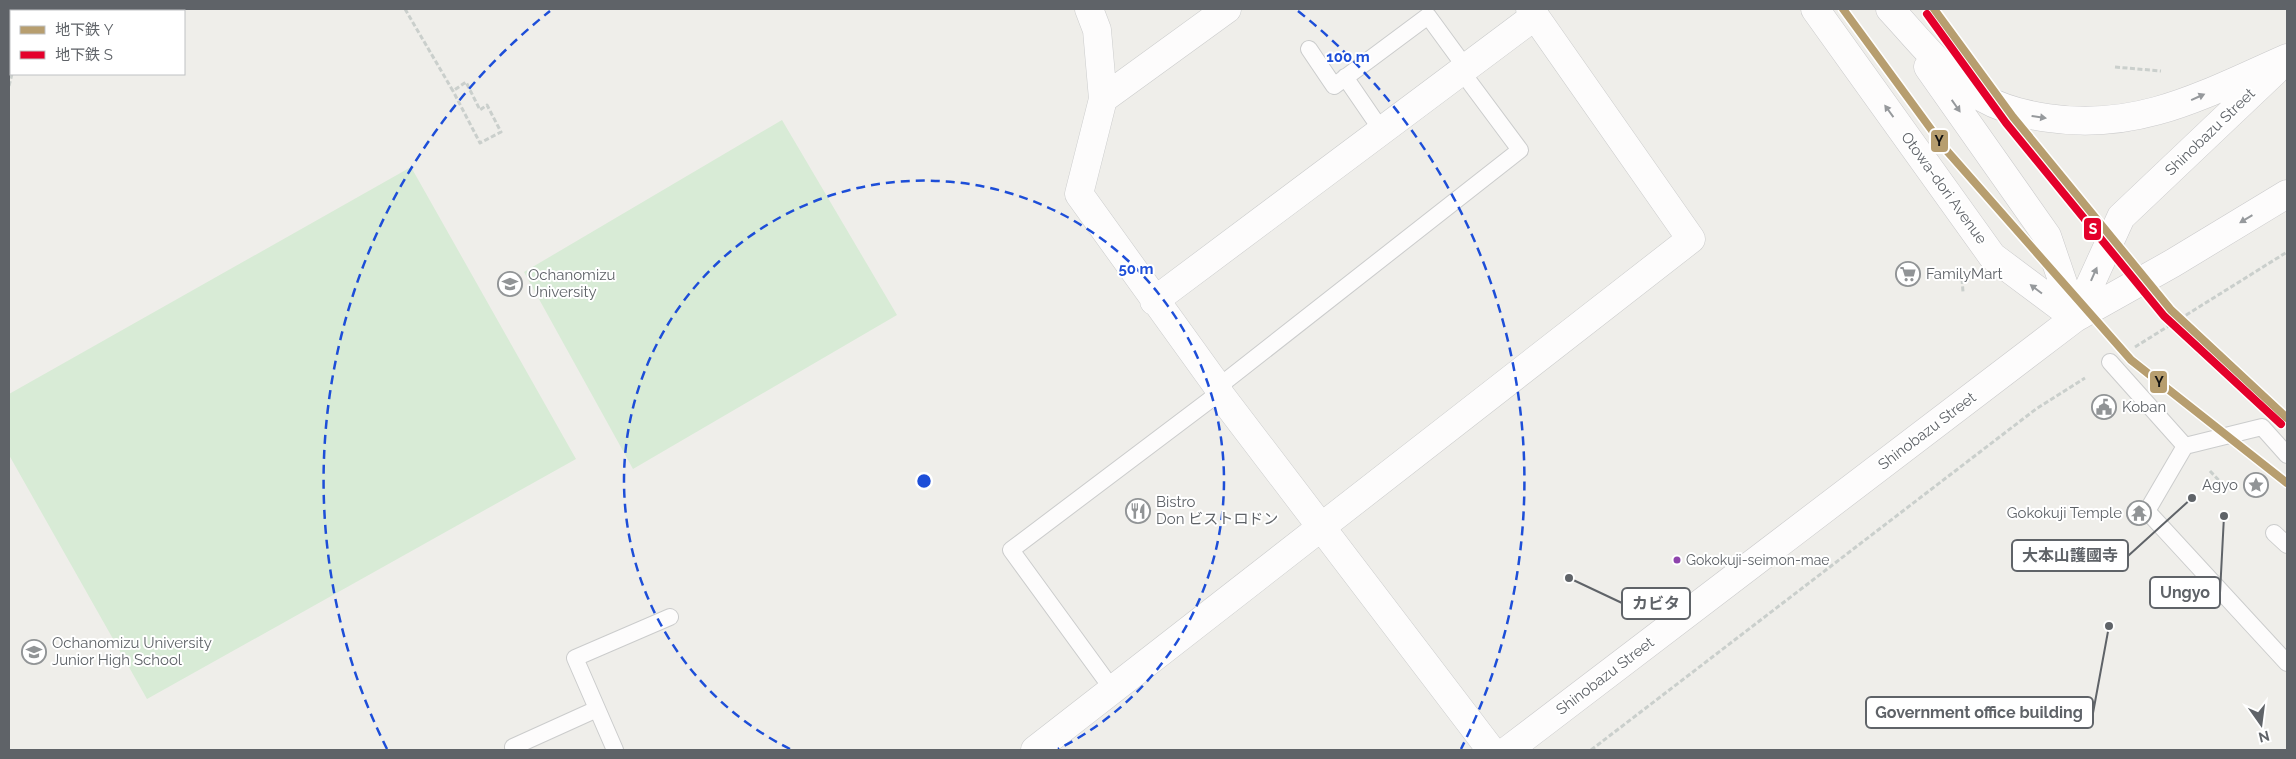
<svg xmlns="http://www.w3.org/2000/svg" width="2296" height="759" viewBox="0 0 2296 759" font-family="Raleway,'Noto Sans JP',sans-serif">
<rect width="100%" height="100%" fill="#efeeea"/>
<path fill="#d8ebd6" d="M782,120L897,315L633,469L524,272Z
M411,167L576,459L147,699L9,455V394Z"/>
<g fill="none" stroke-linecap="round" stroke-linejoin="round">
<defs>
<path id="lane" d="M1309,49L1334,86L1428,16L1466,68
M1345,77L1382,131
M2110,362L2185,446L2147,511L2287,663
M1218,387L1520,150L1462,72
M2185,446L2262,427L2287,455
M2274,533L2287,545
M1113,690L1011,550L1219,393
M514,750L513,747L597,709
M615,750L575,658L670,617"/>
<path id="street" d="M1089,9L1097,30L1103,99L1079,194L1218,387L1219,393L1491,750
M1103,99L1227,9
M1154,301L1535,16
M1035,750L1691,239L1530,9"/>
<path id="secondary" d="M1815,9L1992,256L2075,318
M1890,9C1919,40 1946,76 1983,98C2002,109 2027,115 2048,118C2139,132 2207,93 2287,58
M1928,67L2047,236L2075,318
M2075,318L2121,217L2275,71
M1508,750L2075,318L2173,263L2287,194"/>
</defs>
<use href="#lane" stroke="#cbcccc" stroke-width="18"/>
<use href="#street" stroke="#cbcccc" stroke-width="29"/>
<use href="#secondary" stroke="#cacacb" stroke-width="29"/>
<path stroke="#cacfcc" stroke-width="3" stroke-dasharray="5 2.5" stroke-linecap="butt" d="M405,9L453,91L466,82L480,110L487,105L501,132L480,143L453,91
M39,11L43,9
M2115,67L2161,71
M9,86L12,74
M1962,279L1963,292
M2167,309L2199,354
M2135,347L2287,252
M2210,471L2228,490
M1591,750L2036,409L2085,378"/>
<use href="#lane" stroke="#fdfcfc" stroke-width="16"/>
<use href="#street" stroke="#fdfcfc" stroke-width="28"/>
<use href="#secondary" stroke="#fdfcfc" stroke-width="28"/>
<defs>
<path id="metro-1" d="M1843,9L1947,151L2131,360L2287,483
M1934,9L2013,117L2171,310L2287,418"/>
<path id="metro-2" d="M1927,14L2006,123L2164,316L2281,424"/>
</defs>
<use href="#metro-1" stroke="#fff" stroke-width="11"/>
<use href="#metro-2" stroke="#fff" stroke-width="11"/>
<use href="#metro-1" stroke="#b79e6f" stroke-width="8"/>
<use href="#metro-2" stroke="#e4002b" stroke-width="8"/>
</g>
<defs><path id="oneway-solid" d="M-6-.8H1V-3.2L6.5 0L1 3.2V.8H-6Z" transform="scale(1.25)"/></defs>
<g fill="#96999c">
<use href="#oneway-solid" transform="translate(2198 97) rotate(-24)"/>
<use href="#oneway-solid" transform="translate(1956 106) rotate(55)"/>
<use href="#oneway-solid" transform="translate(1889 111) rotate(-126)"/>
<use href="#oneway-solid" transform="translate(2039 117) rotate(8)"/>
<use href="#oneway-solid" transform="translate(2246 219) rotate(149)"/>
<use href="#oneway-solid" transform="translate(2094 274) rotate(-66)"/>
<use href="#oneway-solid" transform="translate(2036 289) rotate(-143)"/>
</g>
<g fill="none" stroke="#1d4ed8" stroke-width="2.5" stroke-dasharray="9 6">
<path d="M790 749A300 300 0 1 1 1058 749"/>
<path d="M387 749A600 600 0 0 1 550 11M1298 11A600 600 0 0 1 1461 749"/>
</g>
<defs>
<symbol id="supermarket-ring" viewBox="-11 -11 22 22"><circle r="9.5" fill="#fff" stroke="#919496" stroke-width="1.5"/><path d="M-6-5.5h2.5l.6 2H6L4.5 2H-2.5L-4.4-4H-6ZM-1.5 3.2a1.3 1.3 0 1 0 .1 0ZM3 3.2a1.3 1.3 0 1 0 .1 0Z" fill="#919496"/></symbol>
<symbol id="university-ring" viewBox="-11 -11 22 22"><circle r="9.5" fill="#fff" stroke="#919496" stroke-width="1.5"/><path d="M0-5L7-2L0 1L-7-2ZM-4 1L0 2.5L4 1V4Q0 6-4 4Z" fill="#919496"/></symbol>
<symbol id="civic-ring" viewBox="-11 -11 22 22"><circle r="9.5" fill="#fff" stroke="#919496" stroke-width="1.5"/><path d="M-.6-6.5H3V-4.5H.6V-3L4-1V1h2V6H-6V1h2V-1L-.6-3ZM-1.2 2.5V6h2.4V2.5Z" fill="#919496"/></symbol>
<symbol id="sight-ring" viewBox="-11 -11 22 22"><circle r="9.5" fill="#fff" stroke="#919496" stroke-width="1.5"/><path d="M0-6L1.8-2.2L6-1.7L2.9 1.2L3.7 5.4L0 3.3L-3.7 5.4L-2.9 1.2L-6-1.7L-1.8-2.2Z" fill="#919496"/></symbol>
<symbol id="restaurant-ring" viewBox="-11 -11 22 22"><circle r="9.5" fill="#fff" stroke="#919496" stroke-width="1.5"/><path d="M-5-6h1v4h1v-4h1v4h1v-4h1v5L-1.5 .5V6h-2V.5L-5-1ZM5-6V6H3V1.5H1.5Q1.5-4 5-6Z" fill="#919496"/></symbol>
<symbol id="temple-ring" viewBox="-11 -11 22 22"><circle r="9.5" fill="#fff" stroke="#919496" stroke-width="1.5"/><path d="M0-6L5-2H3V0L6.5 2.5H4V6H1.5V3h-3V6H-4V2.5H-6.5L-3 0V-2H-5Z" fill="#919496"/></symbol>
<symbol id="school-ring" viewBox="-11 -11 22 22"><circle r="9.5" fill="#fff" stroke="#919496" stroke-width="1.5"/><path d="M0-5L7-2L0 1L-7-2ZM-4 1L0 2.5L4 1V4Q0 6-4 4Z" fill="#919496"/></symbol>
</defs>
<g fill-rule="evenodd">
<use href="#supermarket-ring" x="1894" y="260" width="28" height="28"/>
<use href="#university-ring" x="496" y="270" width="28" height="28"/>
<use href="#civic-ring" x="2090" y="393" width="28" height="28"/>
<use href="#sight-ring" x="2242" y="471" width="28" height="28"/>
<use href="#restaurant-ring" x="1124" y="497" width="28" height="28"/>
<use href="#temple-ring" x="2125" y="499" width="28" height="28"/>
<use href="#school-ring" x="20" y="638" width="28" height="28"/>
</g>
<circle fill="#8e44ad" stroke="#fff" stroke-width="2" cx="1677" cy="560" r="4.5"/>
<g text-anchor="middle" stroke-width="4" stroke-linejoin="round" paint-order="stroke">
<g font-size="14" fill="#5f6368" stroke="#fff" text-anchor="start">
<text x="1686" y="565">Gokokuji-seimon-mae</text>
</g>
<g font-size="15" fill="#5f6368" stroke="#fff">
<text transform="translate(2210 132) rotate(-44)" y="5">Shinobazu Street</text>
<text transform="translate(1944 188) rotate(54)" y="5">Otowa-dori Avenue</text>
<text transform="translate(1927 431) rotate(-37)" y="5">Shinobazu Street</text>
<text transform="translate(1605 676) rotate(-37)" y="5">Shinobazu Street</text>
</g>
<g font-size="15" fill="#5f6368" stroke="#fff" text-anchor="start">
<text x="1926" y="279">FamilyMart</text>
<text x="528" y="280">Ochanomizu<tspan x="528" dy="17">University</tspan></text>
<text x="2122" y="412">Koban</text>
<text x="2238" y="490" text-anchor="end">Agyo</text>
<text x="1156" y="507">Bistro<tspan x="1156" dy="17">Don ビストロドン</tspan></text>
<text x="2122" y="518" text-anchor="end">Gokokuji Temple</text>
<text x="52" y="648">Ochanomizu University<tspan x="52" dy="17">Junior High School</tspan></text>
</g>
</g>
<circle cx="924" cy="481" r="8" fill="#1d4ed8" stroke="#fff" stroke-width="2.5"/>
<g font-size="15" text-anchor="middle" font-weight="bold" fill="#1d4ed8" stroke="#fff" stroke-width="4" stroke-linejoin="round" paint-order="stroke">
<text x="1348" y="62">100 m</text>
<text x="1136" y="274">50 m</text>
</g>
<path fill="none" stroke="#5f6368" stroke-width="2" d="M2192 498L2128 556M2224 516L2220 593M1569 578L1622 603M2109 626L2093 713"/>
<g fill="#5f6368" stroke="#fff" stroke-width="2">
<circle cx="2192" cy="498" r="5"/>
<circle cx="2224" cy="516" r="5"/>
<circle cx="1569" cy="578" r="5"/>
<circle cx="2109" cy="626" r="5"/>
</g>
<g fill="#fff" stroke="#5f6368" stroke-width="2">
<rect x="2012" y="540" width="116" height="31" rx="5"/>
<rect x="2150" y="577" width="70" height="31" rx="5"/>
<rect x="1622" y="588" width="68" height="31" rx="5"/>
<rect x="1866" y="697" width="227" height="31" rx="5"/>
</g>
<g font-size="16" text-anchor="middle" font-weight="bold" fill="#5f6368">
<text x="2070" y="561">大本山護國寺</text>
<text x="2185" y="598">Ungyo</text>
<text x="1656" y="609">カビタ</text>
<text x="1979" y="718">Government office building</text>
</g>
<g stroke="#fff" stroke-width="2">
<rect x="1930" y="129" width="19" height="24" rx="5" fill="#b79e6f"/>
<rect x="2083" y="217" width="19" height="24" rx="5" fill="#e4002b"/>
<rect x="2149" y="370" width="19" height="24" rx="5" fill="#b79e6f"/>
</g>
<g font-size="14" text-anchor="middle" font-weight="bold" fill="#fff">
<text x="2093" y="234">S</text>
</g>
<g font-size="14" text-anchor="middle" font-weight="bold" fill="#111">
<text x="1939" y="146">Y</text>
<text x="2159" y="387">Y</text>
</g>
<rect width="2296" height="759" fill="none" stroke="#5f6368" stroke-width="20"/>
<rect x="10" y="10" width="175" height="65" fill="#ffffff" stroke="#bfc1c3"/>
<rect x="20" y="26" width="25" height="8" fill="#b79e6f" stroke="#bfc1c3"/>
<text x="55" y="35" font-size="15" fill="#5f6368">地下鉄 Y</text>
<rect x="20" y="51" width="25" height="8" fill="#e4002b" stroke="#bfc1c3"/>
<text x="55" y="60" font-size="15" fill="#5f6368">地下鉄 S</text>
<g transform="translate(2261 724) rotate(166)" stroke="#ffffff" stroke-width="4" paint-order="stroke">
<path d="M0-4L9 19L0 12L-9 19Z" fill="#5f6368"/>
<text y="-8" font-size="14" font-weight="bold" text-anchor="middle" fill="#5f6368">N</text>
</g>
</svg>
